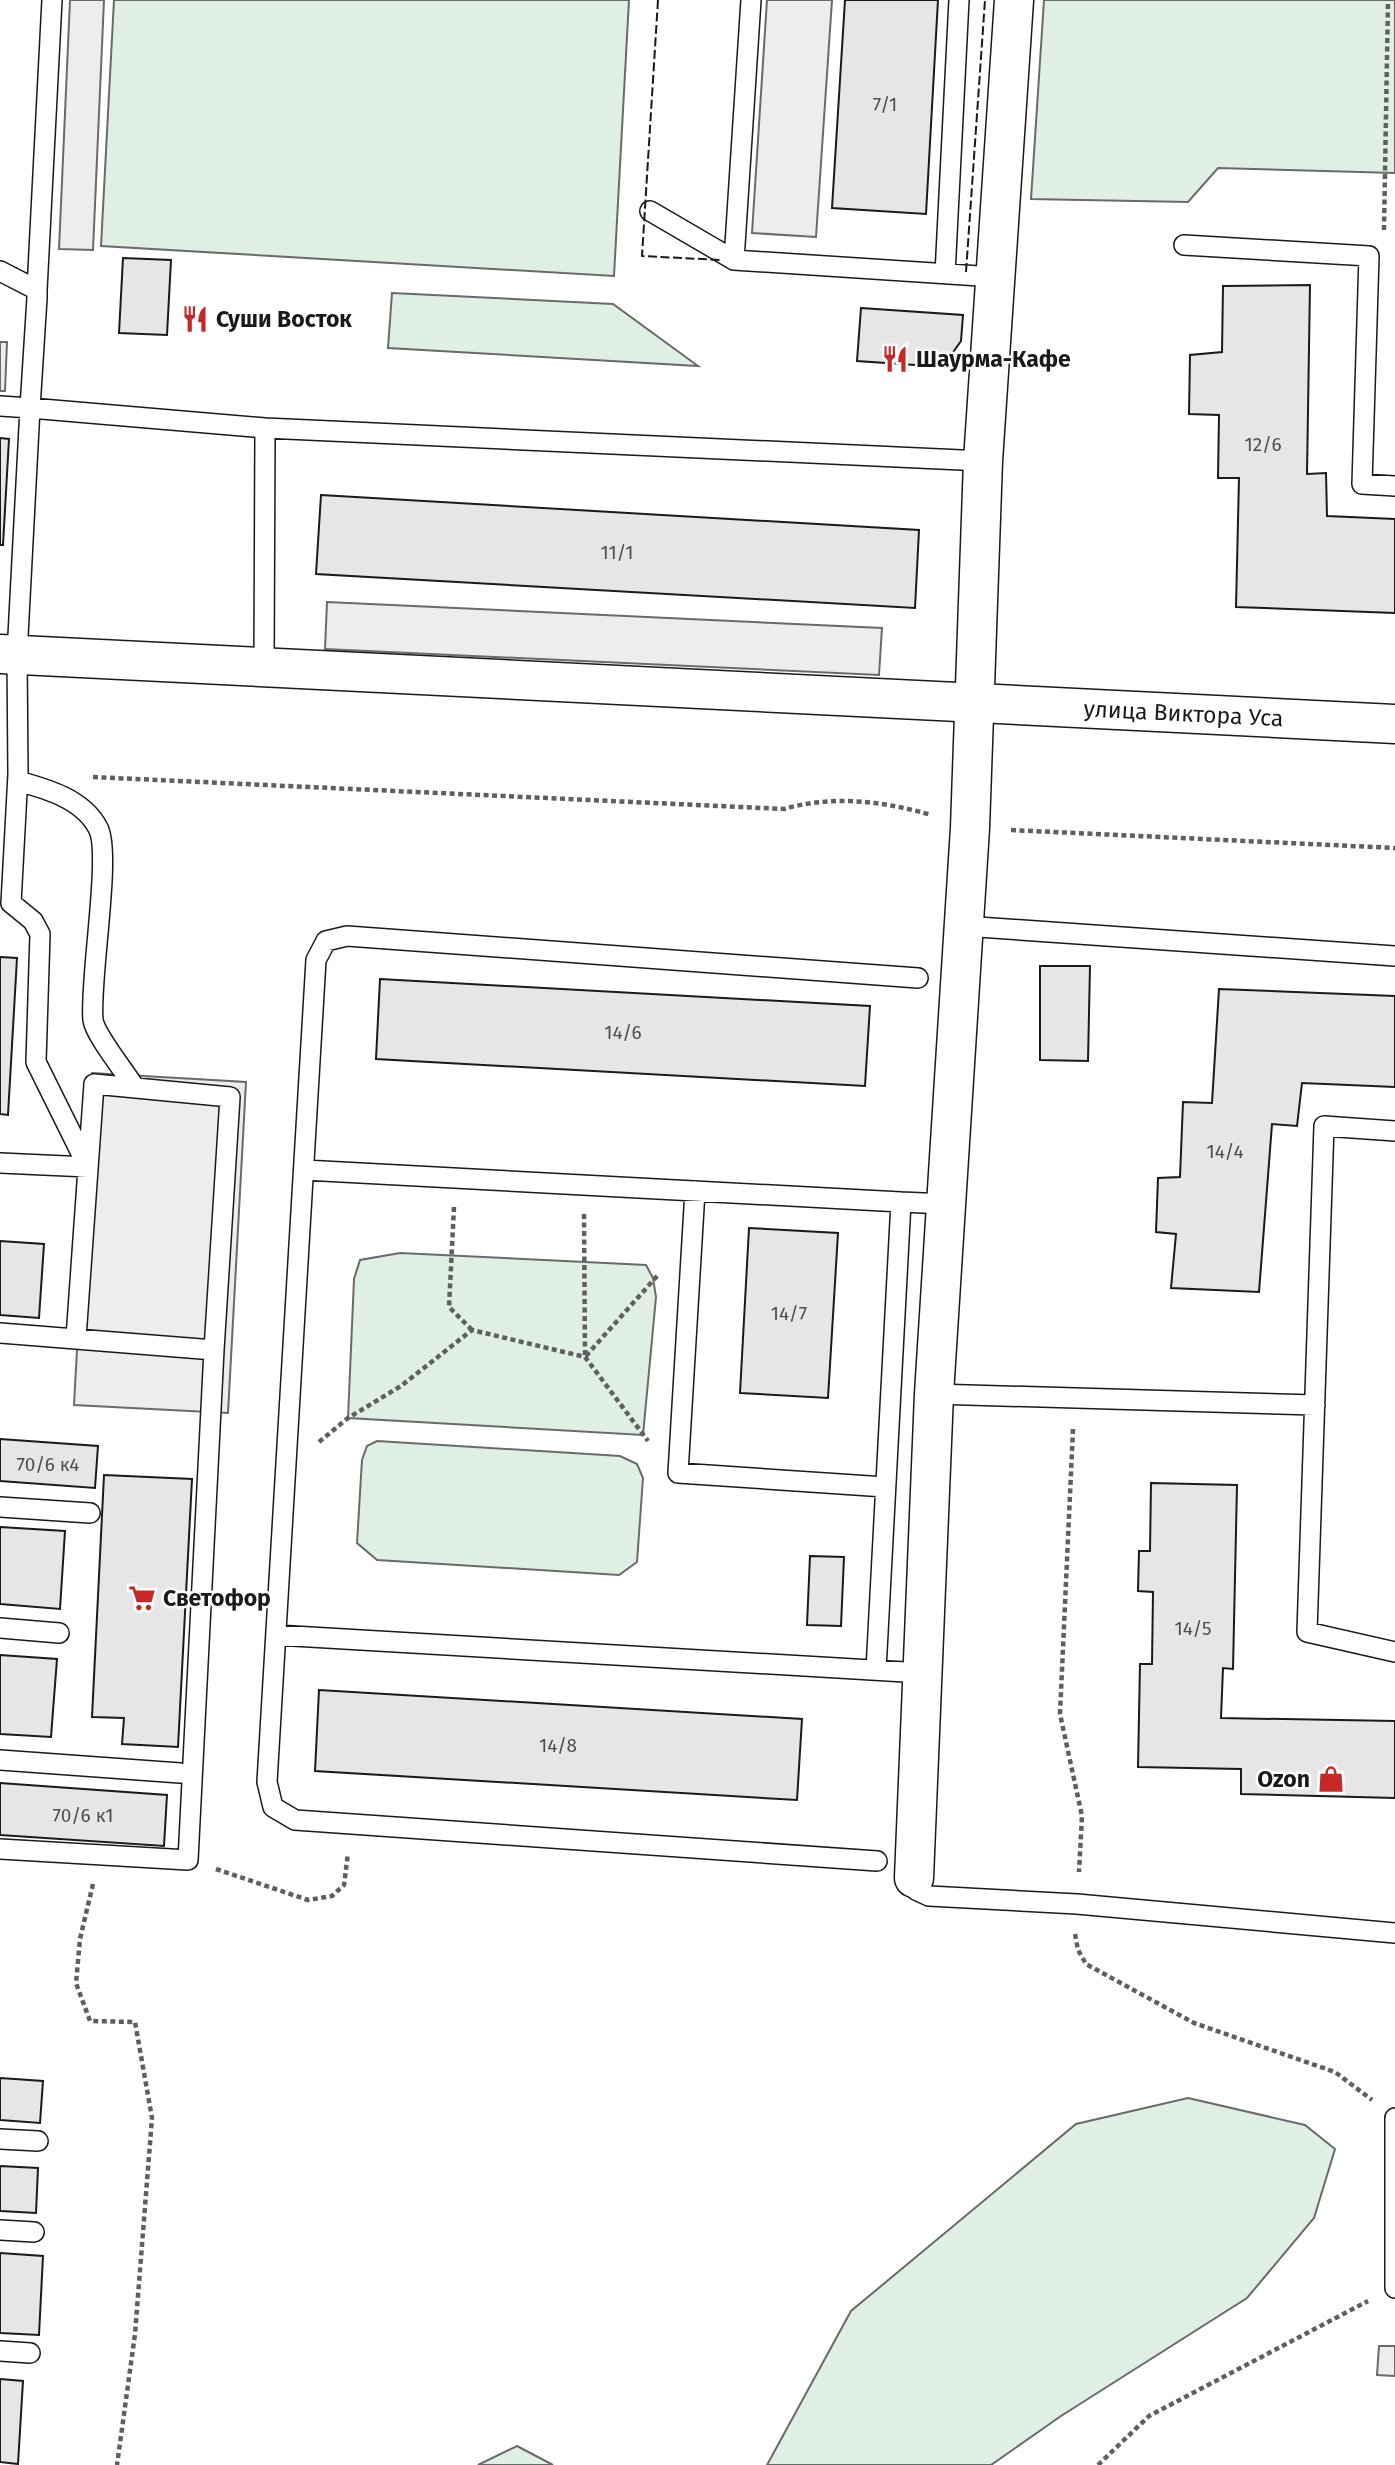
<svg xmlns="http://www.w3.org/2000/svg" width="1395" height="2465" viewBox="0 0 1395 2465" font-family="'Fira Sans',sans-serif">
<rect width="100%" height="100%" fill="#fff"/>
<path fill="#e0efe3" stroke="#6a6a6a" stroke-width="2" d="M114,0H629L614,276L101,246Z
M1044,0H1395V173L1218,168L1188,202L1031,199Z
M392,293L613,304L698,366L388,348Z
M400,1253L646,1265L653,1278L656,1297L643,1435L348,1418L354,1279L360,1260Z
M377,1441L620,1456L637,1464L643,1478L637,1562L619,1575L377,1560L357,1543L362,1460L367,1446Z
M1188,2098L1305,2125L1335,2149L1314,2218L1247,2298L1061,2416L991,2465H767L851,2311L1076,2124Z
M517,2446L553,2465H478Z"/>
<path fill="#ededed" stroke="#6a6a6a" stroke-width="2" d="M70,0H104L93,250L59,249Z
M767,0H832L816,237L752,233Z
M0,342H7L5,391H0Z
M327,602L882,628L879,675L325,649Z
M92,1073L246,1082L228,1413L74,1405Z
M1379,2346H1395V2376L1377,2375Z"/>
<path fill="#e6e6e6" stroke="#1a1a1a" stroke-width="2" d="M845,0H938L926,214L832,208Z
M123,258L171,260L167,335L119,333Z
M1310,285L1307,474L1326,473L1327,516L1395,519V613L1236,607L1239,478H1218L1219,415L1189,414L1190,355L1222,352L1223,286Z
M861,308L963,315L961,341L949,358L930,366L857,361Z
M0,438L9,439L3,545H0Z
M321,495L919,530L915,608L316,574Z
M0,957L17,958L8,1115L0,1114Z
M1040,966H1090L1088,1061L1040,1060Z
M380,979L870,1006L865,1086L376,1059Z
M1219,989L1395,996V1087L1302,1083L1297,1126L1272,1124L1259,1292L1171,1288L1176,1234L1156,1232L1158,1178L1180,1177L1183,1102L1212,1103Z
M749,1228L838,1233L828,1398L740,1393Z
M0,1241L44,1244L39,1318L0,1315Z
M0,1439L98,1446L95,1488L0,1481Z
M104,1475L192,1479L178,1747L122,1744L124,1718L92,1717Z
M1151,1483L1237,1485L1233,1669L1223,1668L1221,1718L1395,1721V1798L1241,1794V1769L1138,1767L1140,1664H1152L1153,1592L1138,1591L1139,1551H1150Z
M0,1527L65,1531L60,1609L0,1604Z
M810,1556L844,1557L841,1626L807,1625Z
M0,1655L57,1659L51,1737L0,1734Z
M319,1690L802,1719L797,1800L315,1771Z
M0,1783L167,1795L164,1846L0,1835Z
M0,2078L43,2081L40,2123L0,2120Z
M0,2166L38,2168L36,2213L0,2211Z
M0,2253L43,2256L39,2335L0,2333Z
M0,2379L23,2381L18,2464L0,2462Z"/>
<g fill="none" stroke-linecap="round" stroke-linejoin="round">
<defs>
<path id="lane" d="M751,0L734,260L995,277
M650,211L734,260
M1184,245L1369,256L1362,484L1395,486
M0,271L37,290V298L30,408L0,406
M945,274L959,0
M37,290L52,0
M264,665L265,428
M18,781C47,789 83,799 98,828C112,853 89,982 93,1020C95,1035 126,1073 135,1088
M964,926L1395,956
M1395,1131L1324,1126L1307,1632L1395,1652
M0,1163L88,1167L36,1062L40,934L33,921L11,903L18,774L17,655L30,408L265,428L983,461
M304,1170L901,1202L876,1670
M695,1191L678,1473L885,1487
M901,1202L946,1204
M0,1333L214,1350L230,1097L94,1084L76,1338
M934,1394L1315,1405
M0,1507L90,1513
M0,1628L59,1633
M276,1635L922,1673
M0,1760L180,1773
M0,1849L188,1860L214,1350
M877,1861L295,1820L273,1807L267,1782L316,960L326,941L347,936L918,978
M914,1878L916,1890L929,1896L1077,1904L1395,1933
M1395,2118V2288
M0,2139L38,2141
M0,2230L34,2232
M0,2351L30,2353"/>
<g id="street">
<path id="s1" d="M0,654L1395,724"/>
<path d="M914,1878L934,1394L970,828L983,461L1014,0"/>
</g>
</defs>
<use href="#lane" stroke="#1a1a1a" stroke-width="22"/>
<use href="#street" stroke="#1a1a1a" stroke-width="41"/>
<path stroke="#5f5f5f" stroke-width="4.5" stroke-dasharray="5 3.5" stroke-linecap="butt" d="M1384,230L1388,0
M93,777L784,809C832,795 884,801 931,815
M1011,830L1395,848
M454,1207L449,1307L472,1330
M584,1214L585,1357L658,1275
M1073,1429L1060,1714L1082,1816L1079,1872
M319,1442L348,1418L401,1386L472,1330L585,1357L648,1441
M216,1869L308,1900L332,1896L344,1885L348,1853
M93,1884L80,1939L76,1983L90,2021L135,2022L152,2118L135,2334L117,2465
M1075,1934L1078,1950L1086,1964L1194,2023L1335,2072L1372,2100
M1098,2465L1149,2416L1368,2301"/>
<use href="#lane" stroke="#fff" stroke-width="19"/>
<use href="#street" stroke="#fff" stroke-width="38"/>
<path stroke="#1a1a1a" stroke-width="2" stroke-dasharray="9 3.5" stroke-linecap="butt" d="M658,0L642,256L721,260
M966,272L985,0"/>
</g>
<defs>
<symbol id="restaurant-bare" viewBox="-9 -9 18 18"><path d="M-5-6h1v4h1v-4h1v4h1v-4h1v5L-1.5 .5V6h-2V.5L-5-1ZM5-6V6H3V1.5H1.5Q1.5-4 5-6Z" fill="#c62828" stroke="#fff" stroke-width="2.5" paint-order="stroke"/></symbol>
<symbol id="supermarket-bare" viewBox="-9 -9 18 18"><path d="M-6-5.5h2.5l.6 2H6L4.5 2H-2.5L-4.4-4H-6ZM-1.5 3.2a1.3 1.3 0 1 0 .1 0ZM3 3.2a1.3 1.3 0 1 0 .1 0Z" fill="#c62828" stroke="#fff" stroke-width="2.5" paint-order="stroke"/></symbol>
<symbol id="shop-bare" viewBox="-9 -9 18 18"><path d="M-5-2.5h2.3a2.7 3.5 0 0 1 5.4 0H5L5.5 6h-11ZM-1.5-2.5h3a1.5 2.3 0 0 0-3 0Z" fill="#c62828" stroke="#fff" stroke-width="2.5" paint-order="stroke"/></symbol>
</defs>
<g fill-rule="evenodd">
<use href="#restaurant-bare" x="176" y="300" width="38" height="38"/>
<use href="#restaurant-bare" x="876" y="340" width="38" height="38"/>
<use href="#supermarket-bare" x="123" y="1579" width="38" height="38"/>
<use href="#shop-bare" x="1312" y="1760" width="38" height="38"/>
</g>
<g text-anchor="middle" stroke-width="5" stroke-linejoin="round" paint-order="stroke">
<g font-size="19" fill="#4d4d4d">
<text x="885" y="111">7/1</text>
<text x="1263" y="451">12/6</text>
<text x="617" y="559">11/1</text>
<text x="623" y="1039">14/6</text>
<text x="1225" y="1158">14/4</text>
<text x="789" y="1320">14/7</text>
<text x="48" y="1471">70/6 к4</text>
<text x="1193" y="1635">14/5</text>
<text x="558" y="1752">14/8</text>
<text x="83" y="1822">70/6 к1</text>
</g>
<g font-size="23" font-weight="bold" fill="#1a1a1a" stroke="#fff" text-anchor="start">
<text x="216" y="327">Суши Восток</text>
<text x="916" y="367">Шаурма-Кафе</text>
<text x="163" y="1606">Светофор</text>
<text x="1310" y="1787" text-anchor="end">Ozon</text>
</g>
<g font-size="23" fill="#1a1a1a" stroke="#fff">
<text dy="8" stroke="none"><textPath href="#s1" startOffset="1185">улица Виктора Уса</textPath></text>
</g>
</g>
</svg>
